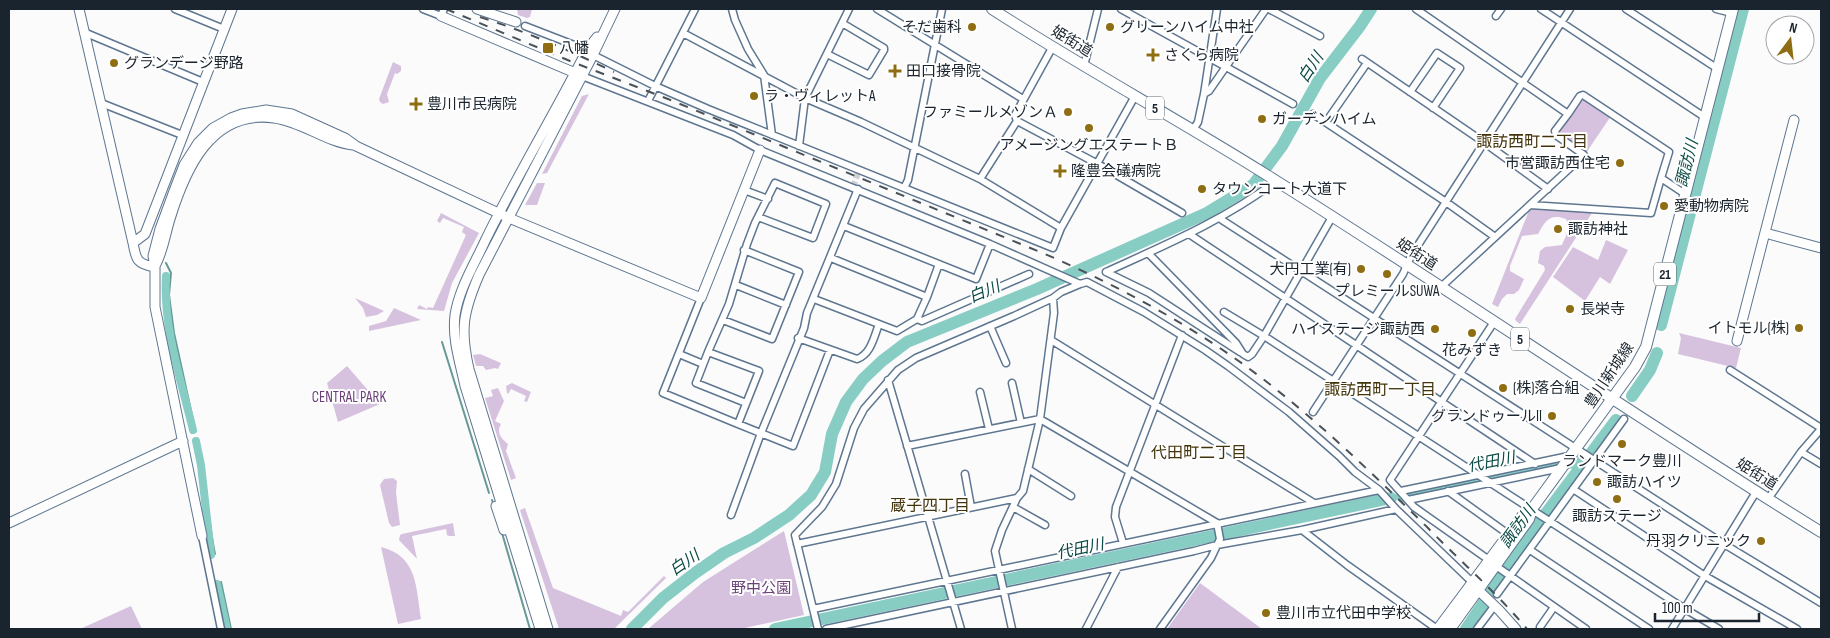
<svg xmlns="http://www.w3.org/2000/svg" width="1830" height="638" viewBox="0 0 1830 638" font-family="'Sofia Sans Condensed','Noto Sans JP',sans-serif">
<rect width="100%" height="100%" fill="#fbfbfb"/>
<path fill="#d6c2de" d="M517,9H532L530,17L527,18L518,15Z
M393,62L401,66V71L397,74L395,73L387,94L389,102L383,104L380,102L379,99Z
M589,94L547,173L542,174L582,96Z
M1581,98H1585L1611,116L1586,153L1559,134V130Z
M537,183H545L537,205H525Z
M1530,208L1592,213L1520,324L1516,321L1515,319L1545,270L1544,266L1538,263L1540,251L1545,247L1562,245C1566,236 1571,228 1566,219C1550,213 1545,221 1538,234L1522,236L1510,266V271L1524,279L1519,290L1514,294H1507L1502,299L1498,307L1492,304Z
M441,213L479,233L452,283L444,311L417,309L419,305L427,309L428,307L433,308L466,235L462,232L464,227L443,218L440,223L437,221Z
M1606,240L1628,250L1610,284L1600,277L1585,301L1553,277L1573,247L1598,260Z
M355,298L384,311L377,315L366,317L363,308Z
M394,308L421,320L369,331V326L386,321Z
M1679,333L1741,348L1736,368L1678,354L1681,338Z
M480,354L501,363L498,369L495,368L486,370L483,366H476L473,355Z
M347,366L380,404L338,422L327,383Z
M512,383L531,392L527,402L524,401L526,396L511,389L508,394L507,393L506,386Z
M498,388L504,401L495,421L501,424C496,433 501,438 508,444L506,451L516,478L511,480L485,398L493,396L491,390Z
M393,478L397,481L396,493L400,525L392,527L389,523L380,485L384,479Z
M525,508L553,588L621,616L623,610L628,612L664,576L666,578L614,629H559L520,510Z
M453,523L455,536H449L447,535L446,529L412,536L417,559L399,540L400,535L402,534Z
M784,531L804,615L740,629H648L703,582Z
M381,547C418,556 416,588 421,619L398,624Z
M1200,583L1262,629H1167Z
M131,606L142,629H80Z"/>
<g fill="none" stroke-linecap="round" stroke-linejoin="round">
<path stroke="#669a97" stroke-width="2" d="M166,263L171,273L169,295L174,333L195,429
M442,342L489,493
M198,440C207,478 207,516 215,554
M492,500L493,503
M502,533L530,629
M221,582L231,629"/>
<path stroke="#87cdc4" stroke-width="8" d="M166,276C163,328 181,380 193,430
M196,441L201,465L211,555
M217,584L227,629"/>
<path stroke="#87cdc4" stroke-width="12" d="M1661,325L1743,9
M1632,396L1650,370L1657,353
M1402,496L1588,459
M632,629L663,598L695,573L724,553L754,538L789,515L811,495L825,472L832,434L846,402L863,379L882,361L907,342L1037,289L1207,213L1253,185L1282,146L1320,78L1360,26L1371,9
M775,629L1391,498
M1466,629L1526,540L1616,420"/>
<path stroke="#ced0d2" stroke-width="6" stroke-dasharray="6 3" stroke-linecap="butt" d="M853,187L859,170"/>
<defs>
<path id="street" d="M175,9L224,29
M423,9L441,16L444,9
M732,9L735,20L748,49L764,75L772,135
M877,9L1023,99
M1121,9L1293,104
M1269,9L1320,36
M1416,9L1568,114L1580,96L1583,95L1669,152L1661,178L1685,194
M1541,9L1706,118
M1626,9L1718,69
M1716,9L1732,13
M1496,16L1501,9
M525,26L587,50
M86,33L203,82
M683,33L805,98L861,122L980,179L1061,228
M1052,48L1015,115L1017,121L1096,163L1182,213
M827,54L869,75L884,50V48L842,23
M593,55L655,86L708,109L1053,248L1061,228L1135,96
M1362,59L1485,143L1548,189
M1084,66L1098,9
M582,76L733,135L760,150L990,244L1080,284
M1410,92L1437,53L1460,68L1433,108
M1204,94L1209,91L1266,9
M648,101L695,9
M101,103L182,135
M1313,114L1446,202L1495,237
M1326,122L1367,63
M1193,130L1198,122L1204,94L1217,9
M799,146L805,98L849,9
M980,179L1017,121
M904,188L908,180L942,9
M744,190L768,199
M1530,205L1651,213L1661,178
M1222,220L1724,544L1821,603
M844,226L976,279L990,244
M1189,234L1535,464
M1148,253L1236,343L1243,354L1248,357L1252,354L1264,336L1332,217
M831,258L927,297L939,264
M1106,272C1165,245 1225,220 1276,181
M1106,272L1149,293L1240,352
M736,285L786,305
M1441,287L1584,155L1556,135L1555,131L1568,114
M701,298L663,393L738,424L759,371L708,352
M814,299L897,331L917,319L927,297
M1224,312L1264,336L1685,609L1719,629
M917,319L922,321L1029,274
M723,320L772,339L799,272L744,250
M990,326L1006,363
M798,338L857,359C871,354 874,337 879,324
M1051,340L1314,503
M679,354L703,364
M1730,370L1821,428
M888,380L961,629
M1012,383L1021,423
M980,392L989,429
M746,403L696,383L708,352L729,304L747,244L755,223L775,183L826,204L813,238L758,217
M1313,412L1403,274L1411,256L1570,9
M738,424L793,446L830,350
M907,446L1040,419L1217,523
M1801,452L1821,464
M1028,469L1071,496
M965,474L971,507
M1573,489L1705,576L1797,629
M1401,491L1569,456
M1448,491L1508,534
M1768,499L1801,452L1821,429
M1408,500L1561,468
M1013,507L1045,525
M1396,509L1472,582
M731,515L761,433L804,328L807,313L858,189
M1302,530L1347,565L1437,629
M202,536L221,629
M1123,543L1115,517L1116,507L1182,335
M797,544L1017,498
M1530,550L1649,629
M1489,560L1414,507L1390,480L1494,322
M1496,566L1586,629
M1497,594L1624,419
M813,609L1379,490
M818,629L795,535L822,507L836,484L854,428L864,409L898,370L916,358L1014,316L1053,298L1061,292L1080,284L1087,282L1144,312L1205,350L1228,366L1289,412L1339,456L1355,472L1379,490L1396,509L1302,530L1217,545L1194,551L826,629
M1012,629L995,551L1002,530L1017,498L1023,491L1040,419L1054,313L1053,298
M1086,629L1118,567
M1160,629L1211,558L1220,539L1217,523
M1477,629L1495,605
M1540,629V627L1554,607
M1672,629L1756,492"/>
<path id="secondary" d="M79,9L133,243
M477,9L516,22
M441,16L580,75
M1765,233L1821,248
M155,266C163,252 165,235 170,219C185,170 211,109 274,118C303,122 326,142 353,145
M155,267C137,264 136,260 133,243L145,234L232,9
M1737,341L1794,120
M496,506L504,530
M9,523L183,441
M202,536L155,307V267L153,256L160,229L174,191L184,165L198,143L213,128L231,118L242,114L266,110L292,114L345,138L356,146L509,218L701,298L760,150
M1478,590L1499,610L1516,629
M540,629L465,386C460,362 452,339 455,315C459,289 474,265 485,241C516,177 554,115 587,50L597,37
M548,629L469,369C460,330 463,312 479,275L593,55L615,9"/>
<path id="primary" d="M992,9C1083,68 1178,119 1270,177C1455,293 1635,417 1821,532
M1438,629L1523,515L1532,509
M1450,629L1529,519L1532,509L1635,367L1646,347L1733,9"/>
</defs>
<use href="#street" stroke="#5e7690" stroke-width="9"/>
<use href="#secondary" stroke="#5e7690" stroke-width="11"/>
<use href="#primary" stroke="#5e7690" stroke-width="12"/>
<use href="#street" stroke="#fff" stroke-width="6"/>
<use href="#secondary" stroke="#fff" stroke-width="9"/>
<use href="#primary" stroke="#fff" stroke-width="10"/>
<path stroke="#495159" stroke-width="2" stroke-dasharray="9 9" stroke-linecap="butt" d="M446,9L570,61L668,99L1045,254C1132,292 1215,338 1288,399C1337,439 1382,483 1427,527C1460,561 1497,593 1527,629
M480,17C527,32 571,51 614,72"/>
</g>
<g fill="#8f6e13" stroke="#fff" stroke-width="2">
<circle cx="972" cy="27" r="5"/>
<circle cx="1110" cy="27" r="5"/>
<rect x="542" y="42" width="12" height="12" rx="2.5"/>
<path d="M1150.5 47.5h5v5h5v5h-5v5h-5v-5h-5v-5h5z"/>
<circle cx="114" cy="63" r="5"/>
<path d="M892.5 63.5h5v5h5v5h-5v5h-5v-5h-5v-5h5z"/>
<circle cx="754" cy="96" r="5"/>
<path d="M413.5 96.5h5v5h5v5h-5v5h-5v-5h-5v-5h5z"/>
<circle cx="1068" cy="112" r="5"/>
<circle cx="1262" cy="119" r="5"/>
<circle cx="1089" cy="128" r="5"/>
<circle cx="1620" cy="163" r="5"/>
<path d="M1057.5 163.5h5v5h5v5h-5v5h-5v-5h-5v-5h5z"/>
<circle cx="1202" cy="189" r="5"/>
<circle cx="1664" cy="206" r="5"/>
<circle cx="1558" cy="229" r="5"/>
<circle cx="1361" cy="269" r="5"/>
<circle cx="1387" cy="274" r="5"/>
<circle cx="1570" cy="309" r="5"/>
<circle cx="1799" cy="328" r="5"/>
<circle cx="1435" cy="329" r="5"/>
<circle cx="1472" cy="333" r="5"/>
<circle cx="1503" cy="388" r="5"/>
<circle cx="1552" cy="416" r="5"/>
<circle cx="1622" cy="444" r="5"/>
<circle cx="1597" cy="482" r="5"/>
<circle cx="1617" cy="499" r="5"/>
<circle cx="1761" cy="541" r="5"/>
<circle cx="1266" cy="613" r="5"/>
</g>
<g text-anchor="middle" stroke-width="4" stroke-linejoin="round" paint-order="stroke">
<g fill="#fff" stroke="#5f666d" stroke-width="1">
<rect x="1146" y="96.5" width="18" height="23" rx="4"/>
<rect x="1654" y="262.5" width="22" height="23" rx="4"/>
<rect x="1511" y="327.5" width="18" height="23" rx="4"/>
</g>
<g font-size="14" font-weight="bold" fill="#1a242e">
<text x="1155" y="113">5</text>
<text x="1665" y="279">21</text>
<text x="1520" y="344">5</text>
</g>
<g font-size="15" fill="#1a242e" stroke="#fff" text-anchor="start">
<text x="962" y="32" text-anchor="end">そだ歯科</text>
<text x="1120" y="32">グリーンハイム中社</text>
<text x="559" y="53">八幡</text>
<text x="1164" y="60">さくら病院</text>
<text x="124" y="68">グランデージ野路</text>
<text x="906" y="76">田口接骨院</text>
<text x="764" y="101">ラ・ヴィレットA</text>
<text x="427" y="109">豊川市民病院</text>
<text x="1058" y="117" text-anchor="end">ファミールメゾンＡ</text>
<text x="1272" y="124">ガーデンハイム</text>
<text x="1089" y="150" text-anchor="middle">アメージングエステートＢ</text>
<text x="1610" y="168" text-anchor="end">市営諏訪西住宅</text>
<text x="1071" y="176">隆豊会礒病院</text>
<text x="1212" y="194">タウンコート大道下</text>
<text x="1674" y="211">愛動物病院</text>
<text x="1568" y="234">諏訪神社</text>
<text x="1351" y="274" text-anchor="end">大円工業(有)</text>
<text x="1387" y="296" text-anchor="middle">プレミールSUWA</text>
<text x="1580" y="314">長栄寺</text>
<text x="1789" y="333" text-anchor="end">イトモル(株)</text>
<text x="1425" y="334" text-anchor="end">ハイステージ諏訪西</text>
<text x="1472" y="355" text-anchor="middle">花みずき</text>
<text x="1513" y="393">(株)落合組</text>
<text x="1542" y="421" text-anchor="end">グランドゥールII</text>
<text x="1622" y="466" text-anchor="middle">ランドマーク豊川</text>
<text x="1607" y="487">諏訪ハイツ</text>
<text x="1617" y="521" text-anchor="middle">諏訪ステージ</text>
<text x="1751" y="546" text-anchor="end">丹羽クリニック</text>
<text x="1276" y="618">豊川市立代田中学校</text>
</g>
<g font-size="15" fill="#1a242e" stroke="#fff">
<text transform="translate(1072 41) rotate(31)" y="5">姫街道</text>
<text transform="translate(1417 254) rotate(33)" y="5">姫街道</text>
<text transform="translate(1609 375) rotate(-56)" y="5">豊川新城線</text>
<text transform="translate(1757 474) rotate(32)" y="5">姫街道</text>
</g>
<g font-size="15" fill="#6b417a" stroke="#fff">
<text x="349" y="402">CENTRAL PARK</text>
<text x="761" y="593">野中公園</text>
</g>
<g font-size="16" font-style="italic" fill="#0a4a44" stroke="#fff">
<text transform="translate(1310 67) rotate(-57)" y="6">白川</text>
<text transform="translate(1686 163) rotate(-76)" y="6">諏訪川</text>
<text transform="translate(984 291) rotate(-23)" y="6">白川</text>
<text transform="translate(1491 461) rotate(-11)" y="6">代田川</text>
<text transform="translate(1517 526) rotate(-54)" y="6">諏訪川</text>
<text transform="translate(1080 548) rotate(-12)" y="6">代田川</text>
<text transform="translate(684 562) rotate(-35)" y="6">白川</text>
</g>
<g font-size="16" fill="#44340b" stroke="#fff">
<text x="1532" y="147">諏訪西町二丁目</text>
<text x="1380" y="395">諏訪西町一丁目</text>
<text x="1199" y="458">代田町二丁目</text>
<text x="930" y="511">蔵子四丁目</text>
</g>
</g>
<rect width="1830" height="638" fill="none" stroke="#1a242e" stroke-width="20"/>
<g transform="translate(1790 40) rotate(15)"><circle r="24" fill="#ffffff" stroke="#a3a7ab"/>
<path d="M0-4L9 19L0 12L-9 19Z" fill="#8f6e13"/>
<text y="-8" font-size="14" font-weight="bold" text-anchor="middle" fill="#1a242e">N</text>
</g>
<path d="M1655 613v8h104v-8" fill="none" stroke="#1a242e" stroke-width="2.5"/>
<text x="1662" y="613" font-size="15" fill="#1a242e" stroke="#ffffff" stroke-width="4" paint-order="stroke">100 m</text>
</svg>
